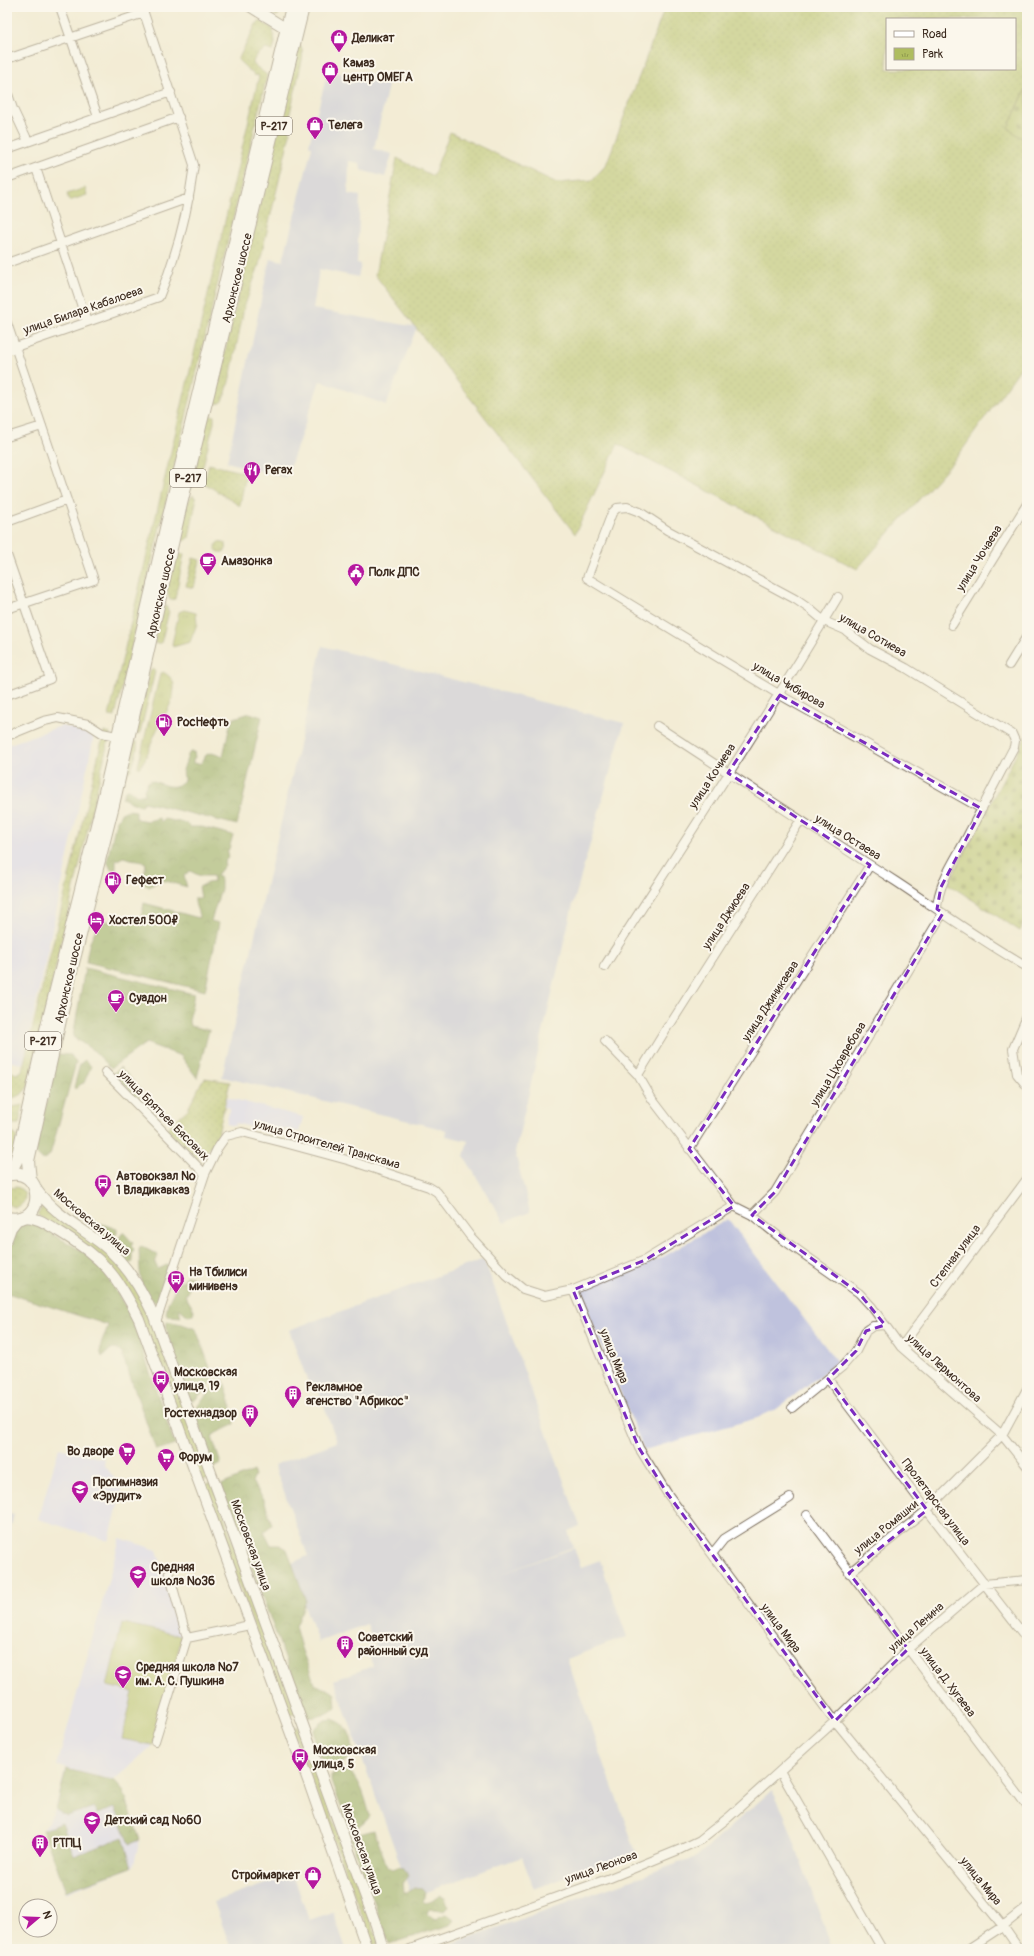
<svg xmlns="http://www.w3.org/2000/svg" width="1034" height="1956" viewBox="0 0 1034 1956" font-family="Pangolin,sans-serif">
<defs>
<pattern id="grass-dots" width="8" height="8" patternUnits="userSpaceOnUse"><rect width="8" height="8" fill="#afbd5f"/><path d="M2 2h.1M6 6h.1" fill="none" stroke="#909a4e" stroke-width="1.8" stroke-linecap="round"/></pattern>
<pattern id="forest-crowns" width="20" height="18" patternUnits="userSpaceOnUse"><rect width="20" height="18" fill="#8ba456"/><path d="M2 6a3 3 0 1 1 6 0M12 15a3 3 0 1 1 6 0" fill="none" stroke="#738647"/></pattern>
<pattern id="cemetery-stones" width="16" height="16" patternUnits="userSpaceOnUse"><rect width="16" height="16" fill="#afbd5f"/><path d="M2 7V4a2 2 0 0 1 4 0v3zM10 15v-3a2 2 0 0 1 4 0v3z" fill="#909a4e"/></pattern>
<pattern id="park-tufts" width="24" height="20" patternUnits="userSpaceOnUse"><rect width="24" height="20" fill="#afbd5f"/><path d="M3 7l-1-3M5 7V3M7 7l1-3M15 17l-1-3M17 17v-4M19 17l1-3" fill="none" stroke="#909a4e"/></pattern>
</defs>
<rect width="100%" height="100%" fill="#fbf7ec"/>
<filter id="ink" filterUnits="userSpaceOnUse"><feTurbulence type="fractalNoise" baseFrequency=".025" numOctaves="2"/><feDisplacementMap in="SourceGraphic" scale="8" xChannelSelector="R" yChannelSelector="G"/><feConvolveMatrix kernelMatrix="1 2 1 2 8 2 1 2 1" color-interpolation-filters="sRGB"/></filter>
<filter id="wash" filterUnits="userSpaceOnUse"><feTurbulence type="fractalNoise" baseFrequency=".012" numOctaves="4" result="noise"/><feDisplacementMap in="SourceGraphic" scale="16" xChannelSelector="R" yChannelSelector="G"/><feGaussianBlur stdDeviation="0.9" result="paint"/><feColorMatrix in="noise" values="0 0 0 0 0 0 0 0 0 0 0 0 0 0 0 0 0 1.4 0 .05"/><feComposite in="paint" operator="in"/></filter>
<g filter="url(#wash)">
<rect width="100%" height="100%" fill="#f3ecd5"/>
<path fill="#d8d7f8" d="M61,726L95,732L23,1064L7,1061V745Z
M226,1097L303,1117L299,1132L284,1129L283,1135L235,1123V1126L226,1124L230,1108L224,1106Z
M59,1448L105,1459L104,1464L122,1489L109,1541L38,1519Z
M120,1538L157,1550L181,1628L182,1636L153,1745L114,1780L57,1766Z
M65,1769L115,1781L123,1790L140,1840L133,1867L66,1893L43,1830L55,1810Z"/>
<path fill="#bfc2dd" d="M328,70L388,85L374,149L392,154L385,177L361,170L360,163L349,161L348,194L360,196L357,263L361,264L358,277L319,269L313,309L417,327L386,405L320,381L286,478L227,462L270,258L283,261L312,147L309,145Z
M322,646L624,723L571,912L515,1152L530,1212L504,1223L464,1156L468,1141L446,1136L447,1130L222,1077Z
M728,1219L837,1362L778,1408L757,1418L644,1450L578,1288L663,1257Z
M484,1259L580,1526L568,1531L573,1547L491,1578L574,1548L581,1567L600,1560L627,1637L567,1659L636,1852L534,1889L522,1857L412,1897L334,1680L373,1666L370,1657L378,1654L367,1624L318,1642L289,1564L308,1556L274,1465L337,1442L317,1386L310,1388L289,1330Z
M7,1513L14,1515L7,1542Z
M772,1790L785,1816L832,1949H436L696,1857Z
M293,1874L309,1920L333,1912L346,1949H231L214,1902Z"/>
<path fill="url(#grass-dots)" stroke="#75743e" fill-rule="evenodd" d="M264,7H279L283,10L277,16Z
M665,7H1027V86L1008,128L1027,142V359L958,456L857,569L618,444L575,534L375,275L397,158L433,176L450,132L557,183L592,180L606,165ZM887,19H1015V69H887Z
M261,21L273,29L275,43L273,51L266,49C260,52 253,57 253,64L267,75L266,80L115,717L109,716L259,76L254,75L238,60L256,24Z
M298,44C303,48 303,54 302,60L288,122L290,134L259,265L244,308L231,374L226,393L221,403L215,404L214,398Z
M208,414L214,416V423L202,470L199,473L194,472Z
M209,464L246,473L240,506L204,483Z
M193,495L195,497L196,502L189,538L185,541L182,540L180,536L188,501Z
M215.5 547a5.5 5.5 0 1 1 11 0a5.5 5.5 0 1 1-11 0Z
M179,553L184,554L175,599L170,600C163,593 172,559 179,553Z
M193,558L200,560L194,588L186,586Z
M166,606L169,612L161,643L158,644L154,643L163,607Z
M104,732L110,733L28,1087L21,1095L7,1100V1069L16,1074L22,1071Z
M205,1078L230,1082L216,1142L197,1160L166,1129L188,1109L202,1081Z
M5 1197a10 10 0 1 1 20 0a10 10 0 1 1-20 0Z
M43,1206L104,1249L127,1273L152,1318L210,1478L200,1481L124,1284L37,1214Z
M212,1483L296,1713L287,1716L202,1486Z
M299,1727L379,1943L373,1945L292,1729Z"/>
<path fill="url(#forest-crowns)" stroke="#63673a" d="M250,713L262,717L237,825L144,802L140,806L122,798L126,789H129C138,797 135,796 145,794L144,790L147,783L151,780C163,784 174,792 184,780L183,770L188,755L190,752H194L195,757L193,760V763L199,764L202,762L206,755L211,753L223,756L230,725L234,718Z
M127,810L136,811V819L148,821L159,818L161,822L164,819L186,823L190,827H202L233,835L229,849L227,852L228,858L224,862L225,865L217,875L221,880V889L211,921L219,923L205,991L86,962C88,946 91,934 102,921L127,922L141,919L144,903L199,918C199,911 194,906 195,898H201L199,887L207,883L214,882L213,876H200L190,871L184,876L187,887L161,880L149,887L143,882L146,863L123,857L116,861V869L111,870L107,861L116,822L122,812Z
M85,968L194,994L189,1021L190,1026L209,1030L197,1078L181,1056L146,1043L111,1068L94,1051L73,1037Z
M59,1054L71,1055L76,1063L50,1155L43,1160L35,1152L57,1057Z
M85,1060L91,1066L84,1083L81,1084L75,1089L74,1087L80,1064Z
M120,1067L143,1092L137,1098L114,1073Z
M73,1208L96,1222L117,1229V1234L108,1238L73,1213Z
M24,1223L35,1224L75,1247L89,1256L106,1274L130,1314L175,1445L156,1450L122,1354L116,1348L111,1349L102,1357C97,1343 105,1338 108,1325L7,1293V1277L10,1270L7,1268C7,1252 6,1231 24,1223Z
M123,1232L133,1243L131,1246L134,1249L132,1255L133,1262L127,1265L115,1250L114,1246Z
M141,1246L158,1255L155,1263L158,1269L167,1265L171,1270L160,1303L157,1304C138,1291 140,1270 139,1250Z
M187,1275L196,1279L198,1284L189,1286L188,1293L185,1295L194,1310L193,1315L188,1316L179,1308L181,1317L168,1316L166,1313L168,1303L178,1283L183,1281Z
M167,1321L182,1324L196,1329L209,1365L212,1382L195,1400H190C185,1384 163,1334 167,1321Z
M222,1379L224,1381L232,1409L234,1424C227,1430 217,1430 212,1437L221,1464L214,1468L195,1413L199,1404Z
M253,1471L255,1475L252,1482L264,1499L272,1525L264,1531L271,1545H280L287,1549L306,1601L295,1626L301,1648L315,1684C322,1689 329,1688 335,1694L336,1707C329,1715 317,1717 307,1718L221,1485Z
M332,1719C349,1724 352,1736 353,1752L344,1762L332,1768C317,1762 314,1743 314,1729L325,1720Z
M66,1769L115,1781L123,1790L140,1840L130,1844L115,1808L97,1814L94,1807L66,1816L56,1810Z
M340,1772C343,1772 347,1771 349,1772C361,1778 367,1805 370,1816C365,1823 358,1830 349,1827L331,1781V1775Z
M62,1823L74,1856L123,1837L132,1867L66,1891L43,1830Z
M374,1830L387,1866L393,1869L398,1867L404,1868L408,1876L403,1882L404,1892H407L414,1887L422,1888L425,1892L423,1902C430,1904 433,1900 440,1895L445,1897L448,1907L444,1911L430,1908L427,1913L435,1920L439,1916L446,1914L454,1920L450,1925L389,1944L351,1839L352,1836Z"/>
<path fill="url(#cemetery-stones)" stroke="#75743e" d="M1027,87V142L1008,128Z
M1027,734V917L1020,931L948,884Z"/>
<path fill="url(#park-tufts)" stroke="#75743e" d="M85,188L87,195L69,201L67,194Z
M184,610L196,613L197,624L190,642L173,647L172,644L179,612Z
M154,669L155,672L140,733L137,734H135V731L150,671Z
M163,672C169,675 175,681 174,689C173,705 161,720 155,734C150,746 147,759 139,768L138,766L160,674Z
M134,742H137C138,751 134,761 131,770L128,772L126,769Z
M23,1105L19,1124H13L7,1120V1108Z
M10,1131L17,1136L13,1156L7,1161V1132Z"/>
<path fill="#afbd5f" stroke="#75743e" d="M122,1623L182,1636L153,1745L122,1739L133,1692L107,1686Z"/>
</g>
<g filter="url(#ink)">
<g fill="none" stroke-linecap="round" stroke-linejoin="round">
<defs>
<path id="minor" d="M60,7L98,117
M7,59L144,13
M7,91L13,109L28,141
M7,149L171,92
M36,168L87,322
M7,178L179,117
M7,263L189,198
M7,323L94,580L7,609
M7,350L159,297C177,255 188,210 194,165L144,13V7
M7,437L42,426
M7,522L67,500
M7,555L50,679L7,695
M952,625L1027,504
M1009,665L1027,636
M657,726C736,778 815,830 895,881C939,910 981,941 1027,967
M7,736L44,721L58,718L88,724L102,733L121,737
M937,909C938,881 958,856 970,831C985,803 999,775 1014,747L1015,741L1012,734L906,668L870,649L845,630L824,621L811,610L795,599L667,530L640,512L627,507L617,508L612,513L587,578L780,695L982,809
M604,967C683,844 763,723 838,597
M1027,1016L1013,1049L1017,1074L1027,1086
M671,1023L800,821
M605,1041L638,1075L652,1099L734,1206L752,1215L775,1192L943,913
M105,1072L205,1174
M638,1075L668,1026
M689,1149L870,865
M752,1215L782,1239L859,1293L872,1307L901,1347L1002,1435L1027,1466
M573,1290L639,1448L667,1493L835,1721L1003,1926L1019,1949
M156,1322L205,1174L217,1149L226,1136L242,1132L281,1142L351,1161L429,1187L437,1192L470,1236L507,1276L523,1289L545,1296L573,1290L645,1260L734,1206
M901,1347L1027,1179
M828,1379L927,1510L1027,1639
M792,1408L842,1367L856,1351L866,1331L873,1326L885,1325
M807,1515L1027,1806
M712,1554L724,1539L790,1498
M169,1573L187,1638L250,1625
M849,1573L927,1510L1002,1435L1027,1389
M155,1741L187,1638
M780,1771L882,1949
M410,1949L610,1878L681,1849L700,1840L729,1817L835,1721L908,1649L984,1584L1027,1580
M968,1949L1003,1926L1027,1907"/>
<path id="major" d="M251,7L292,32
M36,1189C55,1215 79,1226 103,1245C126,1263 141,1288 153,1314L376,1925L383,1949
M24,1217C38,1217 48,1225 60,1232C102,1257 118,1276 139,1319L309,1783L367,1949
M7,1239L11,1228L19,1218"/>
<path id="highway" d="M9,1174L16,1161L19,1150L44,1038L102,805L167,524L292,7
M7,1175C43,1164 49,1226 7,1218
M30,1180L28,1161L73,963L113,805L181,504L303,7"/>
</defs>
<use href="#minor" stroke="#7b6e5e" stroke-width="10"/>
<use href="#major" stroke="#7b6e5e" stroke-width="12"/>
<use href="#highway" stroke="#7b6e5e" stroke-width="14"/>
<use href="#minor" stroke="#fff" stroke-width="8"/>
<use href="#major" stroke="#fff" stroke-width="10"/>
<use href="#highway" stroke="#fff" stroke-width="12"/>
</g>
</g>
<path d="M0 0H1034V1956H0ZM780,695L982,809L941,887L937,909L943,913L775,1192L752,1215L859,1293L885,1325L866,1331L856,1351L828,1379L927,1510L849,1573L908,1649L835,1721L667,1493L639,1448L573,1290L645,1260L734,1206L689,1149L870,865L728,773Z" fill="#f3ecd5" fill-opacity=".55" fill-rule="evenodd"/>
<path fill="none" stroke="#7b2cbf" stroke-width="3" stroke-dasharray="8 5" stroke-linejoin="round" d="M780,695L982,809L941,887L937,909L943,913L775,1192L752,1215L859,1293L885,1325L866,1331L856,1351L828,1379L927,1510L849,1573L908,1649L835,1721L667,1493L639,1448L573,1290L645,1260L734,1206L689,1149L870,865L728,773Z"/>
<defs>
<symbol id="shop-pin" viewBox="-11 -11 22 30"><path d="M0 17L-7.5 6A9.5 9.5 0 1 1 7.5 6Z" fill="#b5179e" stroke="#fbf7ec"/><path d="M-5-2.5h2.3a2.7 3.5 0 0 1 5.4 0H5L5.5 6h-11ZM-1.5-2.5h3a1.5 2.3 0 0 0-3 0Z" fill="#fff"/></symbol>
<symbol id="restaurant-pin" viewBox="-11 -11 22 30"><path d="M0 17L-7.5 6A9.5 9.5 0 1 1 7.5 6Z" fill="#b5179e" stroke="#fbf7ec"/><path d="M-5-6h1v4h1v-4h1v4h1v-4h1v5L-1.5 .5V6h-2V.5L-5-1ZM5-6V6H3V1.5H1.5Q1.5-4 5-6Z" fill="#fff"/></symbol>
<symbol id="cafe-pin" viewBox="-11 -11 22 30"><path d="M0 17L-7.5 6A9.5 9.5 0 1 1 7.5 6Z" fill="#b5179e" stroke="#fbf7ec"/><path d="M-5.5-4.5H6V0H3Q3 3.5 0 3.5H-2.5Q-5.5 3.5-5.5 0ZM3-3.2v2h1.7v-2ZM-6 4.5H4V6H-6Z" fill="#fff"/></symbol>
<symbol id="civic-pin" viewBox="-11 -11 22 30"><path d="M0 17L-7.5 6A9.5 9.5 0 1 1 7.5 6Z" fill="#b5179e" stroke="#fbf7ec"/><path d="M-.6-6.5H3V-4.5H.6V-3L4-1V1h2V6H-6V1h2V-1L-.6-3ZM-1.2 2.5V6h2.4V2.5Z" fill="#fff"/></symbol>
<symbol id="fuel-pin" viewBox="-11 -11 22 30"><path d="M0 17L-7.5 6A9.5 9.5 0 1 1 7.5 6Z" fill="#b5179e" stroke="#fbf7ec"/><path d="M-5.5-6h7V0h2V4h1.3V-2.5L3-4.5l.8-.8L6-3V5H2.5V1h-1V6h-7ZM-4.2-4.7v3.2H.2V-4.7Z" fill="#fff"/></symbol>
<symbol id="hotel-pin" viewBox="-11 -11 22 30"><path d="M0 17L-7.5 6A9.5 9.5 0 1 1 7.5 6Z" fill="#b5179e" stroke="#fbf7ec"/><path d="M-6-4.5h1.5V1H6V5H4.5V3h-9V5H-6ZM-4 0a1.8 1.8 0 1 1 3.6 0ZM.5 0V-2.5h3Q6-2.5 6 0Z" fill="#fff"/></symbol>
<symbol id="bus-pin" viewBox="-11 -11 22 30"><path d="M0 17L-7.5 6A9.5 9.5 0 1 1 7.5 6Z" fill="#b5179e" stroke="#fbf7ec"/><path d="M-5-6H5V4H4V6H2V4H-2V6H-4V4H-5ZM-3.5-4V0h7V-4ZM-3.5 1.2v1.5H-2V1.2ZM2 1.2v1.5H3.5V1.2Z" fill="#fff"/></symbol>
<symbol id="building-pin" viewBox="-11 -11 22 30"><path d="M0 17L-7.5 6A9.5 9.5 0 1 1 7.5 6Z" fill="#b5179e" stroke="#fbf7ec"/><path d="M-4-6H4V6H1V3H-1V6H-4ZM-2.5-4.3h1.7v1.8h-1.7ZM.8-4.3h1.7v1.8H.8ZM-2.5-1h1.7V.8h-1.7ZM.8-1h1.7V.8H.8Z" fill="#fff"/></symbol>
<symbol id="supermarket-pin" viewBox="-11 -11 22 30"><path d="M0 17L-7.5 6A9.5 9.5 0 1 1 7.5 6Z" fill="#b5179e" stroke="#fbf7ec"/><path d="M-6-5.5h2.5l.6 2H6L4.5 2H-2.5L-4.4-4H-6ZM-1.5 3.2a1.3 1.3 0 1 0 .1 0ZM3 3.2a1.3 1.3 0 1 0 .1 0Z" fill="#fff"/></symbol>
<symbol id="school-pin" viewBox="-11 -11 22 30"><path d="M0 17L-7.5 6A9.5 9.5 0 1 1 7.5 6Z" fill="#b5179e" stroke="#fbf7ec"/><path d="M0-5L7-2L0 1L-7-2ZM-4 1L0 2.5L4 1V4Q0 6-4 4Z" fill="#fff"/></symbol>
</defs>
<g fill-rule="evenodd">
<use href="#shop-pin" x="329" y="28" width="20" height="27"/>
<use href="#shop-pin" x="320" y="60" width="20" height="27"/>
<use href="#shop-pin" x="305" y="115" width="20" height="27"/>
<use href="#restaurant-pin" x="242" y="460" width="20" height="27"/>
<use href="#cafe-pin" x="198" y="551" width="20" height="27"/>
<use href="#civic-pin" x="346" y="562" width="20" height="27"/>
<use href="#fuel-pin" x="154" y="712" width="20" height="27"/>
<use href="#fuel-pin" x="103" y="870" width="20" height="27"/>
<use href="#hotel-pin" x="86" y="910" width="20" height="27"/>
<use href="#cafe-pin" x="106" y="988" width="20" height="27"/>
<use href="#bus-pin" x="93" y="1173" width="20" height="27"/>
<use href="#bus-pin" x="166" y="1269" width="20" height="27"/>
<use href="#bus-pin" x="151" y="1369" width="20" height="27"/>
<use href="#building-pin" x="283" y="1384" width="20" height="27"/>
<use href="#building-pin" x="240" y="1403" width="20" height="27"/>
<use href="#supermarket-pin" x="117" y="1441" width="20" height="27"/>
<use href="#supermarket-pin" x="156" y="1447" width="20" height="27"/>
<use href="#school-pin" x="70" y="1479" width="20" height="27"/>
<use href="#school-pin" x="128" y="1564" width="20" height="27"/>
<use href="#building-pin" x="335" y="1634" width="20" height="27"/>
<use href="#school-pin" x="113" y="1664" width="20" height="27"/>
<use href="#bus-pin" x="290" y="1747" width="20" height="27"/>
<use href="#school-pin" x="82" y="1810" width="20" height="27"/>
<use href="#building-pin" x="30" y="1833" width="20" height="27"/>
<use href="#shop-pin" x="303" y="1865" width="20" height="27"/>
</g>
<g text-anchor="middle" stroke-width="4" stroke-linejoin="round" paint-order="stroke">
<g fill="#fbf7ec" stroke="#75685c" stroke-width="1">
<rect x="256" y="117" width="36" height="18" rx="3"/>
<rect x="170" y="469" width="36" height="18" rx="3"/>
<rect x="25" y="1032" width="36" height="18" rx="3"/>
</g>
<g font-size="11" font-weight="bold" fill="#3b2a1e">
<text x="274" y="130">Р-217</text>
<text x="188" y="482">Р-217</text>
<text x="43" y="1045">Р-217</text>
</g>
<g font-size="12" font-weight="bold" fill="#3b2a1e" stroke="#fbf7ec" text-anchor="start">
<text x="352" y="42">Деликат</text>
<text x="343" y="67">Камаз<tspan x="343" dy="14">центр ОМЕГА</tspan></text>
<text x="328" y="129">Телега</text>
<text x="265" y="474">Регах</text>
<text x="221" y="565">Амазонка</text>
<text x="369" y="576">Полк ДПС</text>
<text x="177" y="726">РосНефть</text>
<text x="126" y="884">Гефест</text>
<text x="109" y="924">Хостел 500₽</text>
<text x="129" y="1002">Суадон</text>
<text x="116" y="1180">Автовокзал №<tspan x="116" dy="14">1 Владикавказ</tspan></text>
<text x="189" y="1276">На Тбилиси<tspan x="189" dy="14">минивенэ</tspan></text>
<text x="174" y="1376">Московская<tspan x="174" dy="14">улица, 19</tspan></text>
<text x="306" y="1391">Рекламное<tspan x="306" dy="14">агенство "Абрикос"</tspan></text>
<text x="237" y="1417" text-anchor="end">Ростехнадзор</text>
<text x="114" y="1455" text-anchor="end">Во дворе</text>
<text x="179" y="1461">Форум</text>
<text x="93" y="1486">Прогимназия<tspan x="93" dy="14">«Эрудит»</tspan></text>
<text x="151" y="1571">Средняя<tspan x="151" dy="14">школа №36</tspan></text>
<text x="358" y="1641">Советский<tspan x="358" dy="14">районный суд</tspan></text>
<text x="136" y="1671">Средняя школа №7<tspan x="136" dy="14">им. А. С. Пушкина</tspan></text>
<text x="313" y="1754">Московская<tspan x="313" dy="14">улица, 5</tspan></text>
<text x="105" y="1824">Детский сад №60</text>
<text x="53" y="1847">РТПЦ</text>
<text x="300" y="1879" text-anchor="end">Строймаркет</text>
</g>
<g font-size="12" fill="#3b2a1e" stroke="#fbf7ec">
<text transform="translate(237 278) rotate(-76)" y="4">Архонское шоссе</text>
<text transform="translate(83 310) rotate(-19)" y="4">улица Билара Кабалоева</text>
<text transform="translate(979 558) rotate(-58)" y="4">улица Чочаева</text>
<text transform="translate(161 593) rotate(-77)" y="4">Архонское шоссе</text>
<text transform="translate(873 635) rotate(30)" y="4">улица Сотиева</text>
<text transform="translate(789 685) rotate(30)" y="4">улица Чибирова</text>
<text transform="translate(712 776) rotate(-57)" y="4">улица Кочиева</text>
<text transform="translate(848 837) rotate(32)" y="4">улица Остаева</text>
<text transform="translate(726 916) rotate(-57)" y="4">улица Джиоева</text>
<text transform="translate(69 978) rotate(-77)" y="4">Архонское шоссе</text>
<text transform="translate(770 1001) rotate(-57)" y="4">улица Джиникаева</text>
<text transform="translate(838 1064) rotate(-59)" y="4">улица Цховребова</text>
<text transform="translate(164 1115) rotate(45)" y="4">улица Брятьев Бясовых</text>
<text transform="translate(327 1144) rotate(16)" y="4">улица Строителей Транскама</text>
<text transform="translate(92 1222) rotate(40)" y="4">Московская улица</text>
<text transform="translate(955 1256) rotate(-53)" y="4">Степная улица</text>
<text transform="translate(614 1356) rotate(68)" y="4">улица Мира</text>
<text transform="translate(944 1368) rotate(42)" y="4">улица Лермонтова</text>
<text transform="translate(936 1502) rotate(53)" y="4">Пролетарская улица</text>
<text transform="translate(886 1527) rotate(-39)" y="4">улица Ромашки</text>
<text transform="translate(251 1545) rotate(70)" y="4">Московская улица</text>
<text transform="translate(916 1627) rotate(-41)" y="4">улица Ленина</text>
<text transform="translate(781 1628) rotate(53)" y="4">улица Мира</text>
<text transform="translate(948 1682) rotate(53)" y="4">улица Д. Хугаева</text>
<text transform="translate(362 1849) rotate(70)" y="4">Московская улица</text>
<text transform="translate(601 1867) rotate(-20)" y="4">улица Леонова</text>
<text transform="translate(981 1881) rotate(51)" y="4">улица Мира</text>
</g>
</g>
<rect width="1034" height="1956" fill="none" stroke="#fbf7ec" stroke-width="24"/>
<rect x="886" y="18" width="130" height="52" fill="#fbf7ec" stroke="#aea59a"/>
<rect x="894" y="31" width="20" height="6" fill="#ffffff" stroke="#aea59a"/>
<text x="922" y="38" font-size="12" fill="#3b2a1e">Road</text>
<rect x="894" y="48" width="20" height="12" fill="url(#park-tufts)" stroke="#aea59a"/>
<text x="922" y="58" font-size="12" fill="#3b2a1e">Park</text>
<g transform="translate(38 1918) rotate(71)"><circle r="19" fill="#fbf7ec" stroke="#aea59a"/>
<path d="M0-3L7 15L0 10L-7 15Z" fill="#b5179e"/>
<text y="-6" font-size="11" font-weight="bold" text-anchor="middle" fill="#3b2a1e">N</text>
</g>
</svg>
